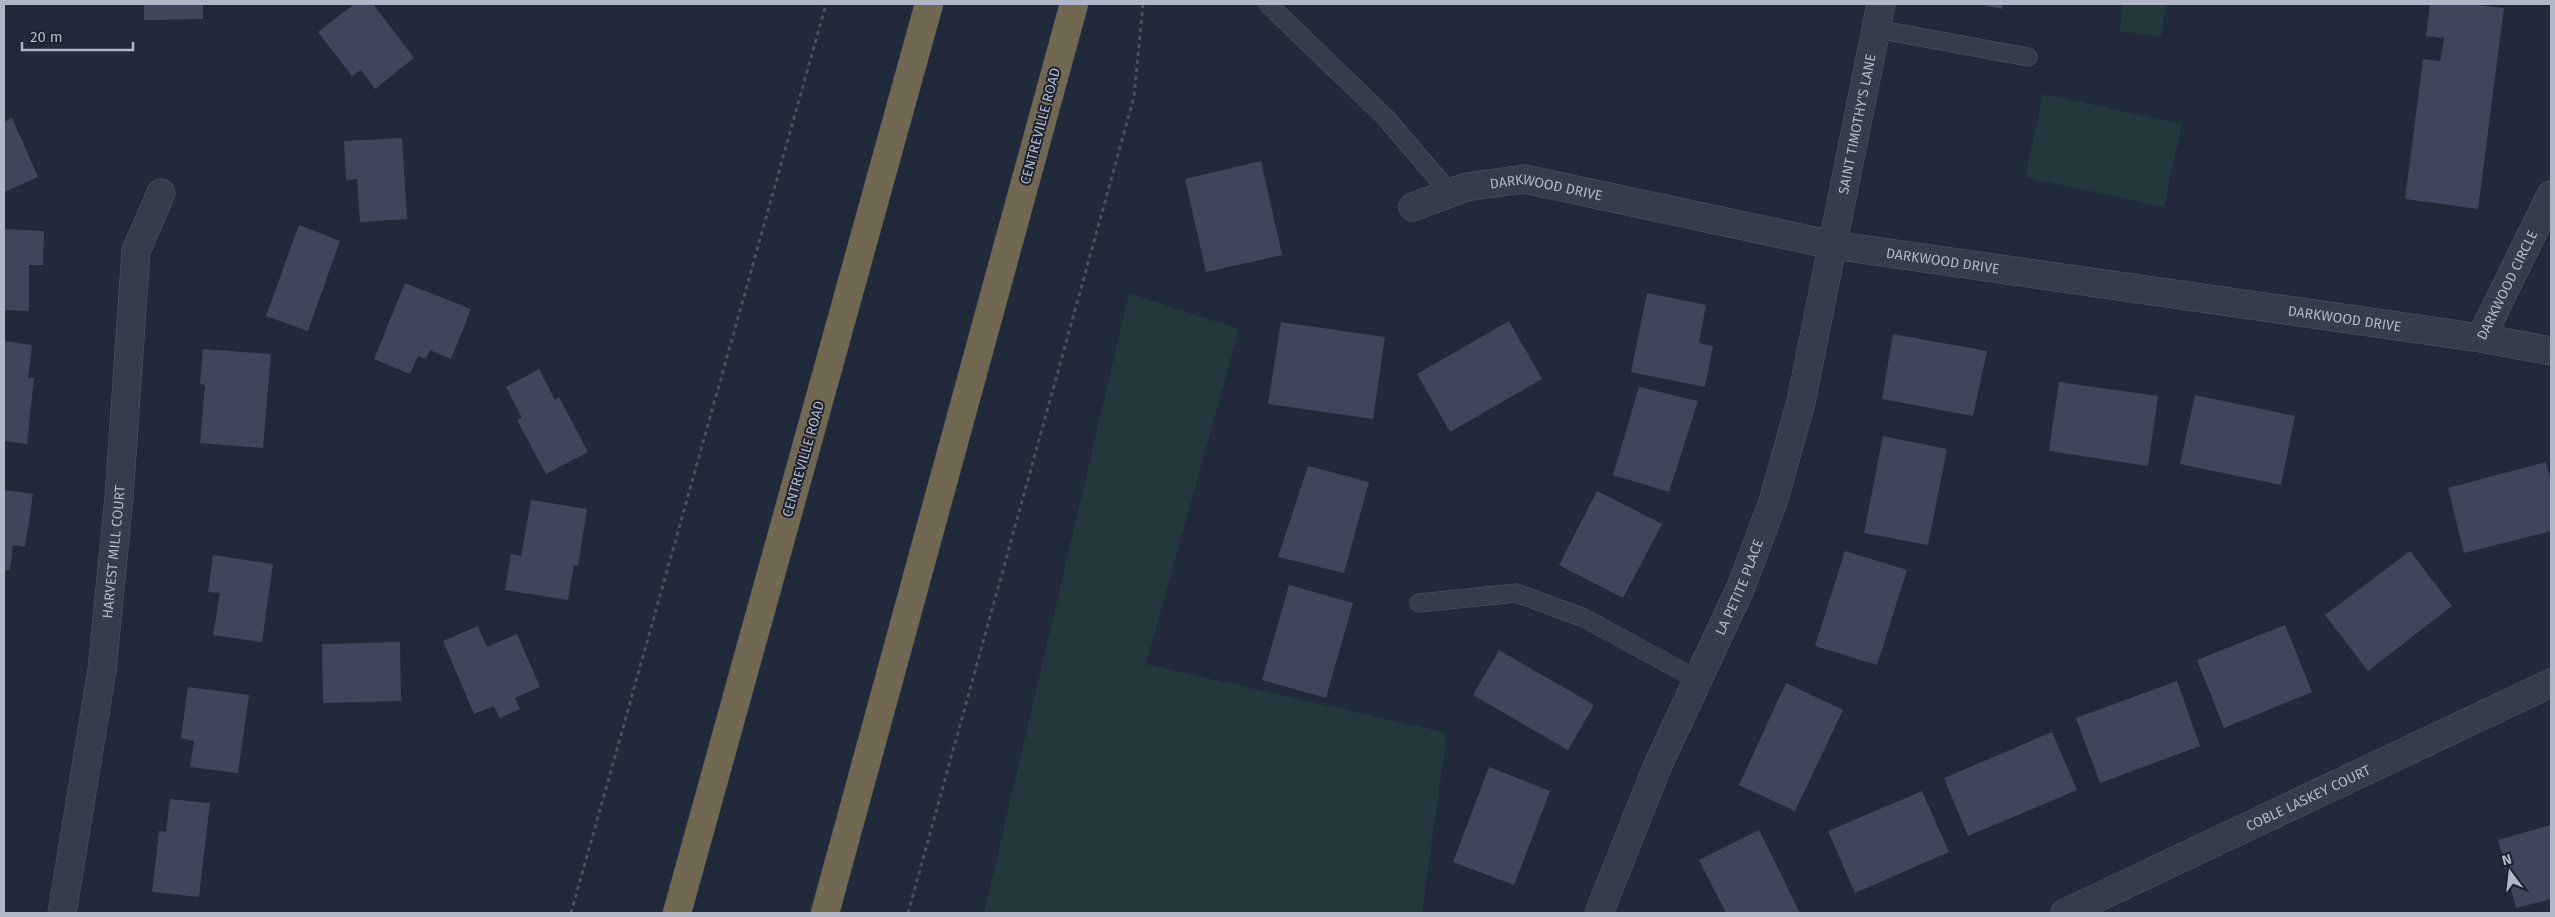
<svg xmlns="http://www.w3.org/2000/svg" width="2555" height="917" viewBox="0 0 2555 917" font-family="'Fira Sans',sans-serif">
<rect width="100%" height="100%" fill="#212a3b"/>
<path fill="#23373c" d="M2123,4H2166L2161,37L2119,31Z
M2043,94L2182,124L2164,207L2025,177Z
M1129,293L1239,329L1146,664L1447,733L1422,913H984Z"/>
<path fill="#3d465b" d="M144,4H203V19L144,20Z
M354,4H373L414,58L375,89L361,70L352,76L318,32Z
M1979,4H2003L2002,9Z
M2430,4H2468L2504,8L2478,209L2405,199L2423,59L2440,61L2444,38L2426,36Z
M12,118L38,177L4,192V122Z
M402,138L407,219L360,222L357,179L346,180L344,141Z
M1261,161L1282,255L1206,272L1185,179Z
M299,225L340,241L308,331L266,316Z
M4,229L44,231L43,265H29V311L4,310Z
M405,283L471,309L451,359L430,350L426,359L418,356L410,374L374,359Z
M1647,293L1706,305L1699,343L1713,346L1705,387L1631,372Z
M1509,321L1542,379L1450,432L1417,374Z
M1281,322L1385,337L1373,419L1268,404Z
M1893,334L1987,351L1973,416L1882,399Z
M4,341L32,345L28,378H34L27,444L4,441Z
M203,349L271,354L263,448L200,443L205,385L200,384Z
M539,369L555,400L559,397L588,452L546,474L517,420L522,418L506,387Z
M2059,382L2158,396L2148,466L2049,451Z
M1639,387L1698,401L1669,492L1613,475Z
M2195,395L2295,416L2281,485L2180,464Z
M1883,436L1947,449L1928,545L1864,533Z
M2546,462L2551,482V531L2464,553L2448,488Z
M1308,466L1369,482L1344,573L1278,557Z
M4,490L33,494L25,547L13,545L10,570H4Z
M1597,491L1662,524L1623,598L1559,565Z
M531,500L587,509L578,566L574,565L568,600L505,590L511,554L521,556Z
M1845,551L1907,570L1877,665L1815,646Z
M2410,551L2452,606L2368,671L2325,615Z
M213,555L273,564L262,642L213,635L220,593L208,592Z
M1289,585L1353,603L1326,698L1262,680Z
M2285,625L2312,692L2224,728L2197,660Z
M478,626L487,647L517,634L540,687L515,698L520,709L500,718L494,706L474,714L443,641Z
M400,642L401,701L323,703L322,644Z
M1499,650L1594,705L1568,750L1473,695Z
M2177,681L2200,746L2100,783L2076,718Z
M1786,683L1843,710L1795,811L1739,785Z
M188,687L249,695L238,773L190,767L194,741L181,738Z
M2052,732L2077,790L1968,836L1944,778Z
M1489,767L1550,791L1514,885L1453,862Z
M1922,791L1949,852L1855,893L1828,831Z
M170,799L210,803L199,897L152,892L159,831L166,832Z
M2551,825V899L2516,908L2498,840Z
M1759,830L1800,913H1726L1699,860Z"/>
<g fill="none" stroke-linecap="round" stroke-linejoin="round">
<defs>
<path id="lane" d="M1268,4L1386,118L1450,193
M1876,29L2028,57
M1419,603L1516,593L1584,618L1698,680"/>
<g id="street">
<path id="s1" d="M1413,207L1466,187L1524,179L1833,245L2481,338L2551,351"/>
<path id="s2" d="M2481,338L2551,195"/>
<path id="s3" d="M62,913L102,670L119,497L136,251L161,193"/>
<path id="s4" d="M1599,913L1658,765L1741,587L1773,502L1801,402L1881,4"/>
<path id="s5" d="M2065,913L2551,683"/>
</g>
<path id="highway" d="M677,913L929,4
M825,913L1074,4"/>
</defs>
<use href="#lane" stroke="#505766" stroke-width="19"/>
<use href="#street" stroke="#505766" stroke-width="29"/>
<use href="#highway" stroke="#3d4453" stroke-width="29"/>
<path stroke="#415459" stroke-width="3" stroke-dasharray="4 4" stroke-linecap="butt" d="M571,913L826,4
M908,913L1134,97L1143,4"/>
<use href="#lane" stroke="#353c4b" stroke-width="18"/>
<use href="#street" stroke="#353c4b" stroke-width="28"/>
<use href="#highway" stroke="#716852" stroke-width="28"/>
</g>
<g text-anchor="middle" stroke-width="4" stroke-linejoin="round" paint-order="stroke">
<g font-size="14" fill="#b0b7c7" stroke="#1b2130">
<text dy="5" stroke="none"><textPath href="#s4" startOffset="834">SAINT TIMOTHY'S LANE</textPath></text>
<text transform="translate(1040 126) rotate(-75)" y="5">CENTREVILLE ROAD</text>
<text dy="5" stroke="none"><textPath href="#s1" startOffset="138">DARKWOOD DRIVE</textPath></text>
<text dy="5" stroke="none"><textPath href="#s1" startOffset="542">DARKWOOD DRIVE</textPath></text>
<text dy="5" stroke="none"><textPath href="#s2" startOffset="59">DARKWOOD CIRCLE</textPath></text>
<text dy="5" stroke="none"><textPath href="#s1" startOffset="948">DARKWOOD DRIVE</textPath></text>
<text transform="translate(803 459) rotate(-74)" y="5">CENTREVILLE ROAD</text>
<text dy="5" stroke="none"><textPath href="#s3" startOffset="365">HARVEST MILL COURT</textPath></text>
<text dy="5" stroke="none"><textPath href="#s4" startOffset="355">LA PETITE PLACE</textPath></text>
<text dy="5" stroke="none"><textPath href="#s5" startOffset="269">COBLE LASKEY COURT</textPath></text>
</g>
</g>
<rect width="2555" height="917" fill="none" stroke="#b0b7c7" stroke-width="10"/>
<g transform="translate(2510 872) rotate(345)" stroke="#1b2130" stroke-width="4" paint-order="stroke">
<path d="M0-4L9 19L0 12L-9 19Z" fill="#b0b7c7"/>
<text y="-8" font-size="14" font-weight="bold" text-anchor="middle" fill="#b0b7c7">N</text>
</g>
<path d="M22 42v8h111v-8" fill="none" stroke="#b0b7c7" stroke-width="2.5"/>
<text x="30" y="42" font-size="15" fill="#b0b7c7" stroke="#1b2130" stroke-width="4" paint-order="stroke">20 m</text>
</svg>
